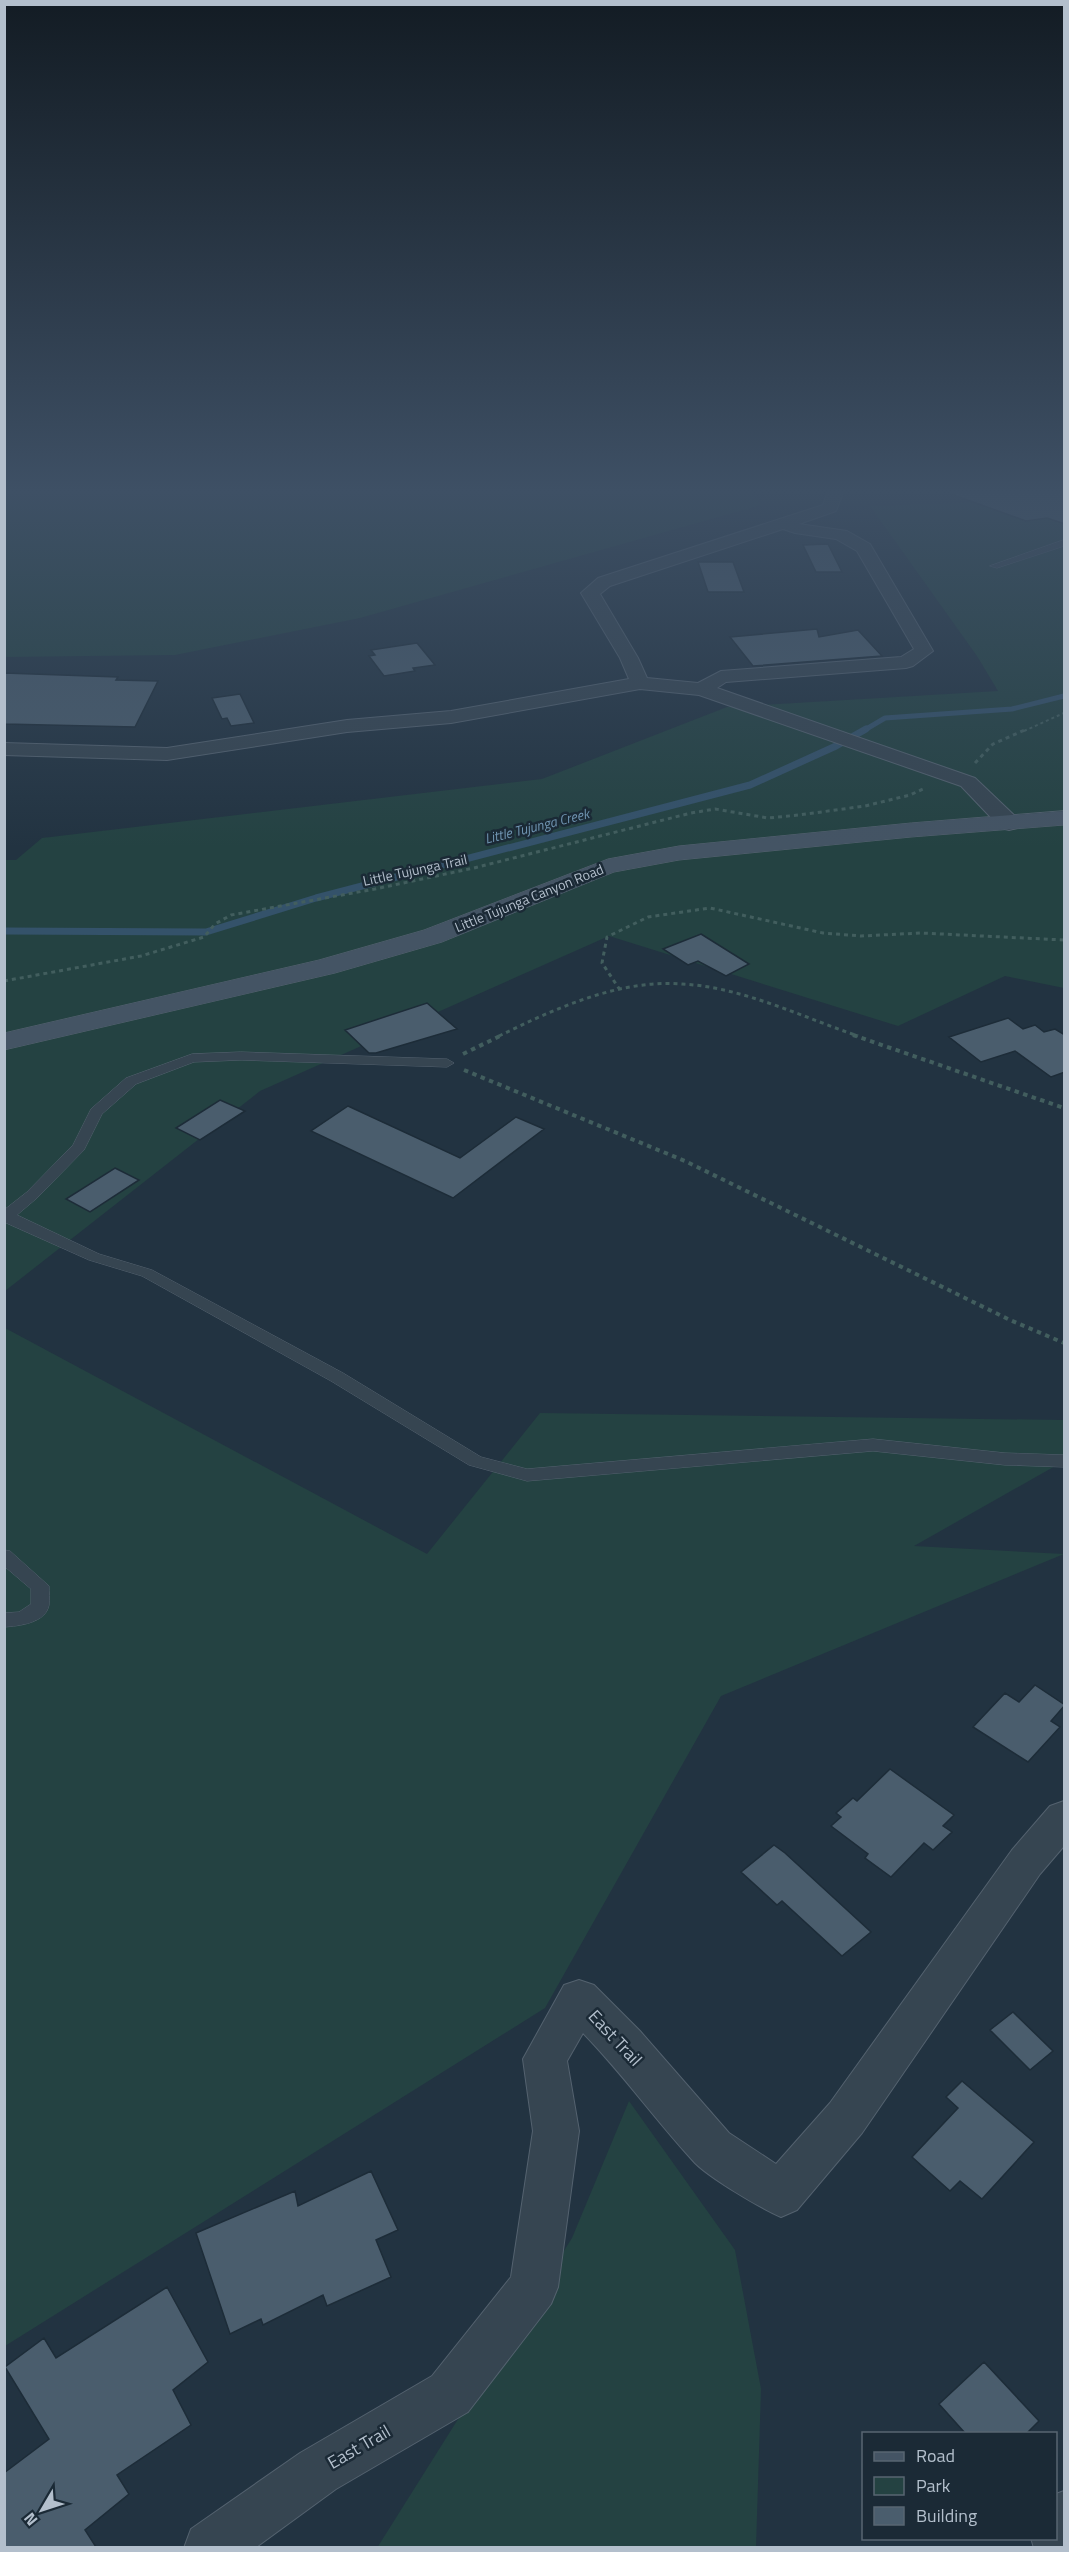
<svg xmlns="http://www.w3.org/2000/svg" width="1069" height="2552" viewBox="0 0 1069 2552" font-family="'Titillium Web',sans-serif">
<rect width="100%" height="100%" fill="#223341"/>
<path fill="#244242" d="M4,490H750L761,505L360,618L175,655L5,657Z
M1064,499V988L1005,976L898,1026L609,936L260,1091L5,1291V860H16L42,838L542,779L727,707L998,691L977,656L870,506Z
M5,1328L427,1554L540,1413L1064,1420V1461L914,1546L1064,1554L721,1696L545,2008L5,2346Z
M629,2101L735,2250L761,2389L756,2547L377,2548L572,2238Z"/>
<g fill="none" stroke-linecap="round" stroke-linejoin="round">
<path stroke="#34526a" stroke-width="5" d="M863,731L885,718L1012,709L1064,696"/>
<path stroke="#34526a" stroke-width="7" d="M4,931L206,932L316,898L750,785L836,746L866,729"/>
</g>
<path fill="#4a5d6d" stroke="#1d2c38" stroke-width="1.5" d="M949,490H1065V524L1047,518L1026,521L948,493Z
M828,544L842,572H816L803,545Z
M698,562H733L744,592H708Z
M817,629L819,637L858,630L882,656L753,666L730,637Z
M417,643L435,665L413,668L415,671L384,676L369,656L375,655L371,650Z
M4,673L118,677L116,680L158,681L135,727L4,724Z
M240,694L254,723L231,726L227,718L222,719L212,698Z
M701,934L749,964L726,976L698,961L688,965L663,949Z
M427,1003L457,1029L376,1053H369L345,1030Z
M1008,1018L1023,1029L1035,1025L1044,1032L1055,1029L1065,1035V1072L1051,1077L1015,1051L981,1062L949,1037Z
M220,1100L245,1111L200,1140L176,1128Z
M348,1106L460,1158L516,1117L544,1129L453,1198L311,1131Z
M115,1168L139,1180L90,1212L66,1199Z
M1035,1685L1065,1705L1051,1721L1060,1727L1028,1762L973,1727L1005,1693L1019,1702Z
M890,1769L954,1815L943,1826L952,1832L933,1850L924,1843L891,1877L865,1858L868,1854L831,1826L841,1817L836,1813L853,1798L857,1801Z
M774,1845L785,1853L871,1932L842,1956L782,1901L777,1905L741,1872Z
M1013,2012L1053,2051L1030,2070L990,2030Z
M962,2081L1034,2142L982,2199L960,2181L950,2191L912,2157L958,2108L946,2097Z
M371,2171L398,2230L376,2240L391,2277L327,2306L323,2295L263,2325L261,2319L230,2334L196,2233L295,2191L298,2206Z
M167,2287L208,2362L173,2390L191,2425L117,2475L129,2494L85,2530L96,2547H4V2473L49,2439L5,2367L44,2338L56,2358Z
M984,2362L1039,2421L1027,2433H965L939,2404Z"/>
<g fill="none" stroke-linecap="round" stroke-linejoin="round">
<defs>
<path id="service" d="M1064,540V546L997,568L990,566Z
M241,1052L447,1059L454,1063L447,1067L241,1060L194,1062L136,1084L102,1114L84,1150L37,1198L17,1215L99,1254L152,1270L343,1373L481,1457L527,1469L873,1439L1005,1453L1064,1455V1467L1005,1465L873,1451L527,1481L469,1465L331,1381L142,1276L89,1260L4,1222V1210L27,1192L73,1145L91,1109L126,1078L192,1054Z
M4,1550L10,1551L49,1586C49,1592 50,1599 49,1605C46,1623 19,1626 4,1627V1613L19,1612L31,1604V1589L4,1566Z"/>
<path id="minor" d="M828,490H844L836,511L799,524L847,531L870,544L933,651L913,666L906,668L726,682L717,688L975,778L1017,818L1020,823L1017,828L1009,830L1001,828L961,786L699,695L640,689L451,723L347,732L167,760L4,755V743L167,748L347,720L451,711L629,679L620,658L581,593L598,578L823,505ZM783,529L795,533L836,539L857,551L914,649L901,657L721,671L698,683L647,678L638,658L600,594L610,586Z
M1064,1801V1846L1040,1874L862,2133L797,2210L781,2217C760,2208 710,2178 695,2163C656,2121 623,2074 583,2033L567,2061L579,2131L558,2287L551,2304L468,2412L336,2489L255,2548H184L191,2529L300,2453L432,2376L511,2277L533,2131L523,2059L564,1985L579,1980L594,1985L640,2031L729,2133L776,2164L830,2103L1012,1850L1050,1806Z
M1064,2491V2548H1034L1031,2538H1056V2494Z"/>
<path id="secondary" d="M1064,811V825L911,837L679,860L614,872L442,942L335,973L4,1050V1033L319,960L424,930L608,859L679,846L911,823Z"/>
</defs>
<use href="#service" stroke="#54626f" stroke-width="1"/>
<use href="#minor" stroke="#54626f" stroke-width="2"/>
<use href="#secondary" stroke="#54626f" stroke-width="1"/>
<path stroke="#425e5e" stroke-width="2" stroke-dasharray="3 3" stroke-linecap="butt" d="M1024,731L1064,713"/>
<path stroke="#425e5e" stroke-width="3" stroke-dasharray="4 4" stroke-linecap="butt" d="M975,763L993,744L1027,729
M4,981L141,956L204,937L215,924L231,915L375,889L474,868L691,813L715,809L768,818L799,815L865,806L910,795L923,789
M620,990L602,963L607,937L648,917L710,908L823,933L861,936L921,933L1064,940
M499,1036C554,1009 619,979 682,984C742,987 802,1017 858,1036"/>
<path stroke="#425e5e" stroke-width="4" stroke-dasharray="4.5 4.5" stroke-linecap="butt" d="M853,1035L1064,1108
M463,1054L502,1035
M464,1070L685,1161L1010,1320L1064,1343"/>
<use href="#service" fill="#364551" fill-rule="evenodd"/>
<use href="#minor" fill="#364551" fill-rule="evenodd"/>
<use href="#secondary" fill="#445464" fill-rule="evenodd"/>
</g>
<linearGradient id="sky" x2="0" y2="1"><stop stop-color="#131c24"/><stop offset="0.58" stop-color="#3e5065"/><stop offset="1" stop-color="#3e5065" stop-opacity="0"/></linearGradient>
<rect width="1069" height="847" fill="url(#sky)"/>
<g text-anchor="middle" stroke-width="5" stroke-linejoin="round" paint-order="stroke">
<g font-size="14" font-style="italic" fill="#7095b2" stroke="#1b2a36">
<text transform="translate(537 826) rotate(-14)" y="5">Little Tujunga Creek</text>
</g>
<g font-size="14" fill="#b3bfcc" stroke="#1b2a36">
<text transform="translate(415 870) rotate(-12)" y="5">Little Tujunga Trail</text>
<text transform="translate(529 898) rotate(-22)" y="5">Little Tujunga Canyon Road</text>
</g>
<g font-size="18" fill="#b3bfcc" stroke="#1b2a36">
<text transform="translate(615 2038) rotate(47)" y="6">East Trail</text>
<text transform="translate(359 2447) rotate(-30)" y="6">East Trail</text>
</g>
</g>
<rect width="1069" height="2552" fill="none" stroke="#b3bfcc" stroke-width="12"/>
<rect x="862" y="2432" width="195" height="108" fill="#1b2a36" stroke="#586672" stroke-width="1.5"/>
<rect x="874" y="2452" width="30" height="9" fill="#445464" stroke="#586672" stroke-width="1.5"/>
<text x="916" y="2462" font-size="18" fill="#b3bfcc">Road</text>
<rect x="874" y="2477" width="30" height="18" fill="#244242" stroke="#586672" stroke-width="1.5"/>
<text x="916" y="2492" font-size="18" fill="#b3bfcc">Park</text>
<rect x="874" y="2507" width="30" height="18" fill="#4a5d6d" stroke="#586672" stroke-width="1.5"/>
<text x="916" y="2522" font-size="18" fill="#b3bfcc">Building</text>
<g transform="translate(42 2510) rotate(231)" stroke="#1b2a36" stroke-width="4.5" paint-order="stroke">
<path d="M0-4.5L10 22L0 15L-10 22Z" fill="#b3bfcc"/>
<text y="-9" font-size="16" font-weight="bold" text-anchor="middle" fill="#b3bfcc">N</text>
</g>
</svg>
